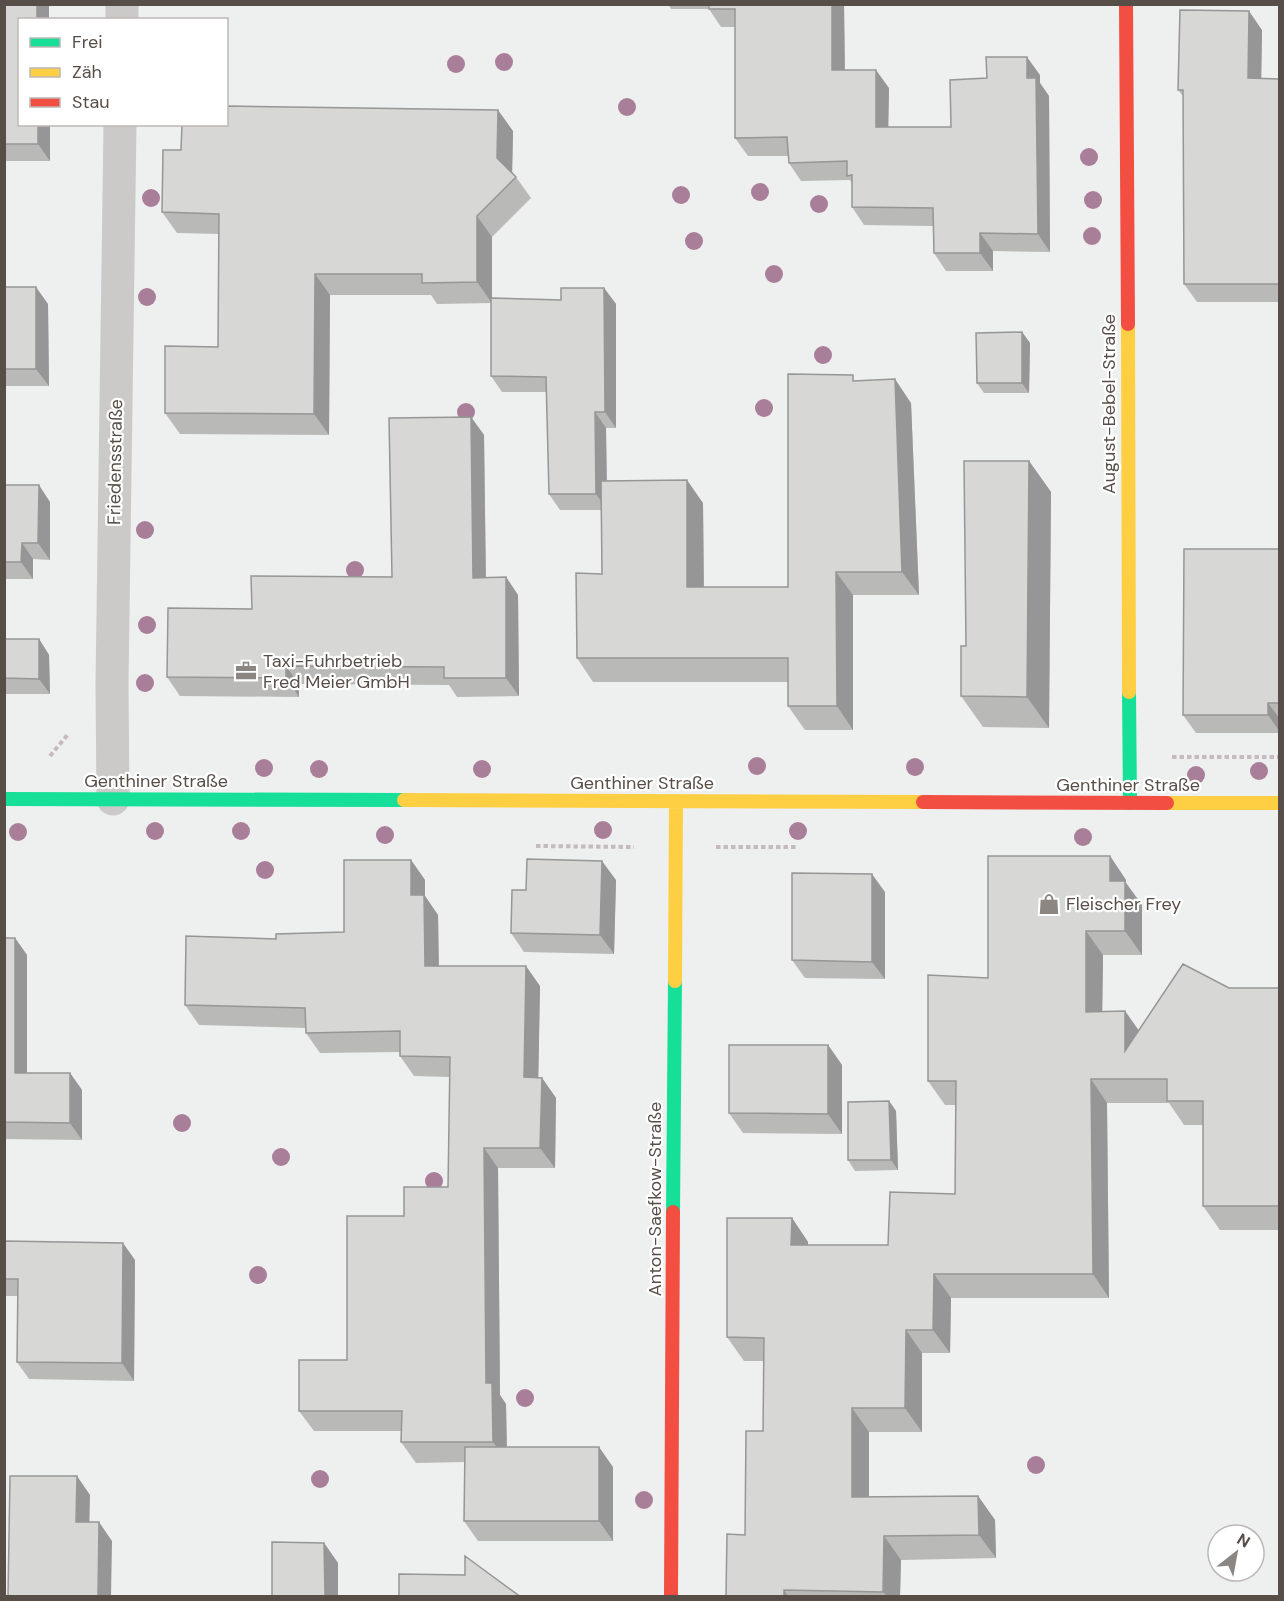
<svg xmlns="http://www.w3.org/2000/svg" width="1284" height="1601" viewBox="0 0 1284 1601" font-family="'DM Sans',sans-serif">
<rect width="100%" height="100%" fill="#eeefef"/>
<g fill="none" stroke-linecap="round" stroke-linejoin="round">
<path stroke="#c4babf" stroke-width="4" stroke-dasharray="4.5 3" stroke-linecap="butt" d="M50,756L69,733
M1172,757H1280
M536,846L634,847
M716,847H796"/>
<path stroke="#cccac9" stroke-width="33" d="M122,20V4
M113,799L112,684L120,124"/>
<path stroke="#16e098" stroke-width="14" d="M1129,692L1130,803
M4,799L404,800
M673,1212L675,981"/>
<path stroke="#ffcf43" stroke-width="14" d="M1128,324L1129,692
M404,800L923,802
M1167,803H1280
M675,981L676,801"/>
<path stroke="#f24e42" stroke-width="14" d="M1126,4L1128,324
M923,802L1167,803
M671,1596L673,1212"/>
</g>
<g fill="#a97e99">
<circle cx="504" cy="62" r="9"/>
<circle cx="456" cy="64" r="9"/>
<circle cx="627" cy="107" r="9"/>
<circle cx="1089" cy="157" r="9"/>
<circle cx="760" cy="192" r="9"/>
<circle cx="681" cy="195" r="9"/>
<circle cx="151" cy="198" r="9"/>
<circle cx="1093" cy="200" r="9"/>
<circle cx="819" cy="204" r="9"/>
<circle cx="1092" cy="236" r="9"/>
<circle cx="694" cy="241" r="9"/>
<circle cx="774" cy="274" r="9"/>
<circle cx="147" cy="297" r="9"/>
<circle cx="823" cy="355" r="9"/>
<circle cx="764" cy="408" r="9"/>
<circle cx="466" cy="412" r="9"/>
<circle cx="145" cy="530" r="9"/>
<circle cx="355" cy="570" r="9"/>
<circle cx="147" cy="625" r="9"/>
<circle cx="145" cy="683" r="9"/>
<circle cx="757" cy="766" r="9"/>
<circle cx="915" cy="767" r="9"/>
<circle cx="264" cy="768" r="9"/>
<circle cx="319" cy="769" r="9"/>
<circle cx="482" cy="769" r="9"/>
<circle cx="1259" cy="771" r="9"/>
<circle cx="1196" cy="775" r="9"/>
<circle cx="603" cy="830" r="9"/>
<circle cx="155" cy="831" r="9"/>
<circle cx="241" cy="831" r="9"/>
<circle cx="798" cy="831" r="9"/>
<circle cx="18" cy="832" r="9"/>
<circle cx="385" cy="835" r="9"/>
<circle cx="1083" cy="837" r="9"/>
<circle cx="265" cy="870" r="9"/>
<circle cx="182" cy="1123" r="9"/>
<circle cx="281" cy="1157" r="9"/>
<circle cx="434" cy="1181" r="9"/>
<circle cx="258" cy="1275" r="9"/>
<circle cx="525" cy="1398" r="9"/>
<circle cx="1036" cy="1465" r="9"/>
<circle cx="320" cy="1479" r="9"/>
<circle cx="644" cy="1500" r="9"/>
</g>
<path fill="#b9b9b8" d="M4,4L20,124H50V161H4Z
M668,4H844L845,70L889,88L888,127H951L1040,75V83L1049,96L1050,252L993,251V271H946L934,253L933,226L864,225L852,207V183L850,180L801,181L789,163L788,156H748L735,138V27H721L709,9H671Z
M1262,30L1261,78L1280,79V302H1197L1184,284L1183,96L1178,90Z
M513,131L512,172L516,177L531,198L492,237V299L561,300L604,288L616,304V428H606L607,481L703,503L704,587H788L857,381L911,403L919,595H853V730H805L788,706V682H593L577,658L602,574L601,510H560L549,494L547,392H502L491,376V303L437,304L431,295H330L329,435L180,434L165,413L218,347L219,234L177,233L162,212L181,150Z
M4,287L48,304L49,386H4Z
M1022,332L1030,343L1029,393H984L977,383Z
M471,417L484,435L486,577H506L518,595L519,696L457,697L449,685L299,684V697L180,696L167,677L252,609L392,577Z
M1029,461L1051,492L1049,728L983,727L961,696L966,646Z
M4,485L50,502V560L33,559V579H4Z
M1280,549V733H1196L1183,715Z
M4,639H39L49,655L50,694H4Z
M1110,856L1126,880V883L1142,905V955H1103L1102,1011H1125L1139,1031L1229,988H1280V1230H1220L1203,1206V1125H1184L1169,1103H1107L1109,1298H951L950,1353H922V1432H869V1497L978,1496L995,1520L996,1558L901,1560L900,1596H726L745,1535L763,1431L764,1361H744L727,1337L792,1218L808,1242V1245H888L955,1194L956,1105H945L928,1081L988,978Z
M411,860L425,880V896L438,915L439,966L540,986L538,1078H542L556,1098L555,1168H498L500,1395L506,1404L507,1447L613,1467V1541H478L464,1521L465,1462L416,1463L401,1442V1431H314L299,1411L347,1360L404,1216L448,1187L450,1077L414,1076L400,1056V1052L320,1053L306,1033V1028L199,1025L185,1005L276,939L344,932Z
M616,880L614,954L524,952L511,933L526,890Z
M885,892V979L805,978L792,960Z
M4,938H15L27,955V1073H70L82,1090V1140L4,1139Z
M828,1045L842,1065V1134L743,1133L729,1113Z
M889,1101L896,1111L898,1170L855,1171L848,1160Z
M4,1241L135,1260L134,1381L29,1379L17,1362L18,1296H4Z
M324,1543L338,1563V1596H272Z"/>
<path fill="#969696" d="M37,4H49V20H37Z
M832,4H844L845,88L832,70Z
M1249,11L1262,30L1261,97L1248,78Z
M1027,57L1040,75V83L1049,96L1050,252L1038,234L1027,78Z
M876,70L889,88L888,145L876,127Z
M498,110L513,131L512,179L497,158Z
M38,124H50V161L38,144Z
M477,216L492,237V303L477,282Z
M980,233L993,251V271L980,253Z
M315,274L330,295L329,435L314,414Z
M36,287L48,304L49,386L36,369Z
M604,288L616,304V428L605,412Z
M1022,332L1030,343L1029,393L1022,383Z
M895,379L911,403L919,595L902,572Z
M595,412L606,428L607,510L596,494Z
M471,417L484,435L486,596L473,578Z
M1029,461L1051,492L1049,728L1027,697Z
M687,480L703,503L704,610L687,587Z
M39,485L50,502V560L38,543Z
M22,543L33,559V579L21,562Z
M836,572L853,595V730L837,706Z
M506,577L518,595L519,696L506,678Z
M39,639L49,655L50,694L39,679Z
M286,666L299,684V697L286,678Z
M1268,703L1280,719V732L1268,715Z
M1110,856L1126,880V883L1142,905V955L1125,931L1110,881Z
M411,860L425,880V896L438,915L439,986L425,966L411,895Z
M602,861L616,880L614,954L600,935Z
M872,874L885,892V979L872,962Z
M1086,931L1103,955L1102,1035L1086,1012Z
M15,938L27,955V1090L15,1073Z
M526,966L540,986L538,1097L524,1077Z
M1125,1011L1142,1035L1125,1051Z
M828,1045L842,1065V1134L828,1114Z
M70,1073L82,1090V1140L70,1123Z
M542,1078L556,1098L555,1168L540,1148Z
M1091,1079L1107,1103L1109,1298L1093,1274Z
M889,1101L896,1111L898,1170L891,1160Z
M484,1148L498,1168L500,1395L506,1404L507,1462L493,1442L486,1383Z
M792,1218L808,1242V1269L791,1245Z
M123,1243L135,1260L134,1381L122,1363Z
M934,1274L951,1298L950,1353L933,1330Z
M906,1330L922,1353V1432L905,1408Z
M852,1408L869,1432V1520L852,1497Z
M599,1447L613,1467V1541L599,1521Z
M77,1476L90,1495L89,1541L76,1522Z
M978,1496L995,1520L996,1558L979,1535Z
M99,1522L112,1541L111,1596H98Z
M884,1536L901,1560L900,1596H887L883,1592Z
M324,1543L338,1563V1596H325Z
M784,1590L788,1596H784Z"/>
<path fill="#d7d7d6" stroke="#969696" stroke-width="1.5" d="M4,4H37V20H20V124H38V144H4Z
M709,4H832V70H876V127H951L950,80L987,78L986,57H1027V78H1036L1038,234L980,233V253H934L933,208L852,207V175L847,176V161L789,163L787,137L735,138V9H709Z
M1180,10L1249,11L1248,78L1280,79V284H1184L1183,90H1178Z
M226,106L498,110L497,158L516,177L477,216V282L422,283V274H315L314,414L165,413V346L218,347L219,214L162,212L163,150H181L182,124H226Z
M4,287H36V369H4Z
M561,288H604L605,412H595L596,494H549L546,377L491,376V298L561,300Z
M1022,332V383H977L976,333Z
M788,374L853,375V381L895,379L902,572H836L837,706H788V658H577L576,573L602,574L601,481L687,480V587H788Z
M471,417L473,578L506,577V678H444V667L286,666V678L167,677L168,608L252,609L251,576L392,577L389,418Z
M964,461H1029L1027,697L961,696V646H966Z
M4,485H39L38,543H22L21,562H4Z
M1184,549H1280V703H1268V715H1183Z
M4,639H39V679L4,678Z
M988,856H1110V881H1125V931H1086V1012L1125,1011V1051L1183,964L1229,988H1280V1206H1203V1101H1167V1079H1091L1093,1274H934L933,1330H906L905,1408H852V1497L978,1496L979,1535L884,1536L883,1592L784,1590V1596H726L727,1534L745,1535L746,1431H763L764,1338L727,1337V1218H792L791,1245H888L890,1192L955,1194L956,1081H928V975L988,978Z
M527,859L602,861L600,935L511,933L512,890H526Z
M344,860H411V895H424L425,966H526L524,1077L542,1078L540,1148H484L486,1383H492L493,1442H401L402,1411H299V1360H347V1216H404V1187H448L450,1057L400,1056V1031L306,1033L305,1008L185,1005L186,936L276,939V934L344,932Z
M792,873L872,874V962L792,960Z
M4,938H15V1073H70V1123L4,1122Z
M729,1045H828V1114L729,1113Z
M889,1101L891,1160H848V1102Z
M4,1241L123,1243L122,1363L17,1362L18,1279H4Z
M465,1447H599V1521H464Z
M10,1476H77L76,1522H99L98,1596H8Z
M272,1542L324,1543L325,1596H272Z
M465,1556L518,1595L516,1596H399V1574L465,1575Z"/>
<defs>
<symbol id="office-bare" viewBox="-9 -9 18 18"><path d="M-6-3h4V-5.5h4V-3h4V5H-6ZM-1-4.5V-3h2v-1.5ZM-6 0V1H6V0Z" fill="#8c8682" stroke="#fff" stroke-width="2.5" paint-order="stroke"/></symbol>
<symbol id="shop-bare" viewBox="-9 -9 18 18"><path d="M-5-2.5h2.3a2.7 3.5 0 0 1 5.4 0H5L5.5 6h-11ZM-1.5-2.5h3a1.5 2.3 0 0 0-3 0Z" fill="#8c8682" stroke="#fff" stroke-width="2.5" paint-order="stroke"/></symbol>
</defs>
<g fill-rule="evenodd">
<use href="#office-bare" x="231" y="656" width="30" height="30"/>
<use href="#shop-bare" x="1034" y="889" width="30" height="30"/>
</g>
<g text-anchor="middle" stroke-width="4.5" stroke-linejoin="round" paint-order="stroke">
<g font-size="18" fill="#584e48" stroke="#fff">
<text transform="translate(1109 404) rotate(-90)" y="6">August-Bebel-Straße</text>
<text transform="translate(115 462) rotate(-89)" y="6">Friedensstraße</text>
<text x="156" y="787">Genthiner Straße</text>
<text x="642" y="789">Genthiner Straße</text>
<text x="1128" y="791">Genthiner Straße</text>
<text transform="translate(655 1199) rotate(-90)" y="6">Anton-Saefkow-Straße</text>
</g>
<g font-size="18" fill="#584e48" stroke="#fff" text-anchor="start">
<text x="263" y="667">Taxi-Fuhrbetrieb<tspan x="263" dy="21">Fred Meier GmbH</tspan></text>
<text x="1066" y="910">Fleischer Frey</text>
</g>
</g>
<rect width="1284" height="1601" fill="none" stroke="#584e48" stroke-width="12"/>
<rect x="18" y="18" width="210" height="108" fill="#ffffff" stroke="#bcb8b6" stroke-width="1.5"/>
<rect x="30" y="38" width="30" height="9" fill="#16e098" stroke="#bcb8b6" stroke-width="1.5"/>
<text x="72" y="48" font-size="18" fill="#584e48">Frei</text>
<rect x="30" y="68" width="30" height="9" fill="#ffcf43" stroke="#bcb8b6" stroke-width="1.5"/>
<text x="72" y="78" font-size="18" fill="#584e48">Zäh</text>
<rect x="30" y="98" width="30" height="9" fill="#f24e42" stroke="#bcb8b6" stroke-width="1.5"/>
<text x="72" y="108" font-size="18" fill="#584e48">Stau</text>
<g transform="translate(1236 1553) rotate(31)"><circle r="28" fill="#ffffff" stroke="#bcb8b6" stroke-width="1.5"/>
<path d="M0-4.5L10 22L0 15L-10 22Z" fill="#8c8682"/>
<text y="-9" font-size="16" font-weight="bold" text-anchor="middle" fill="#584e48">N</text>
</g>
</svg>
